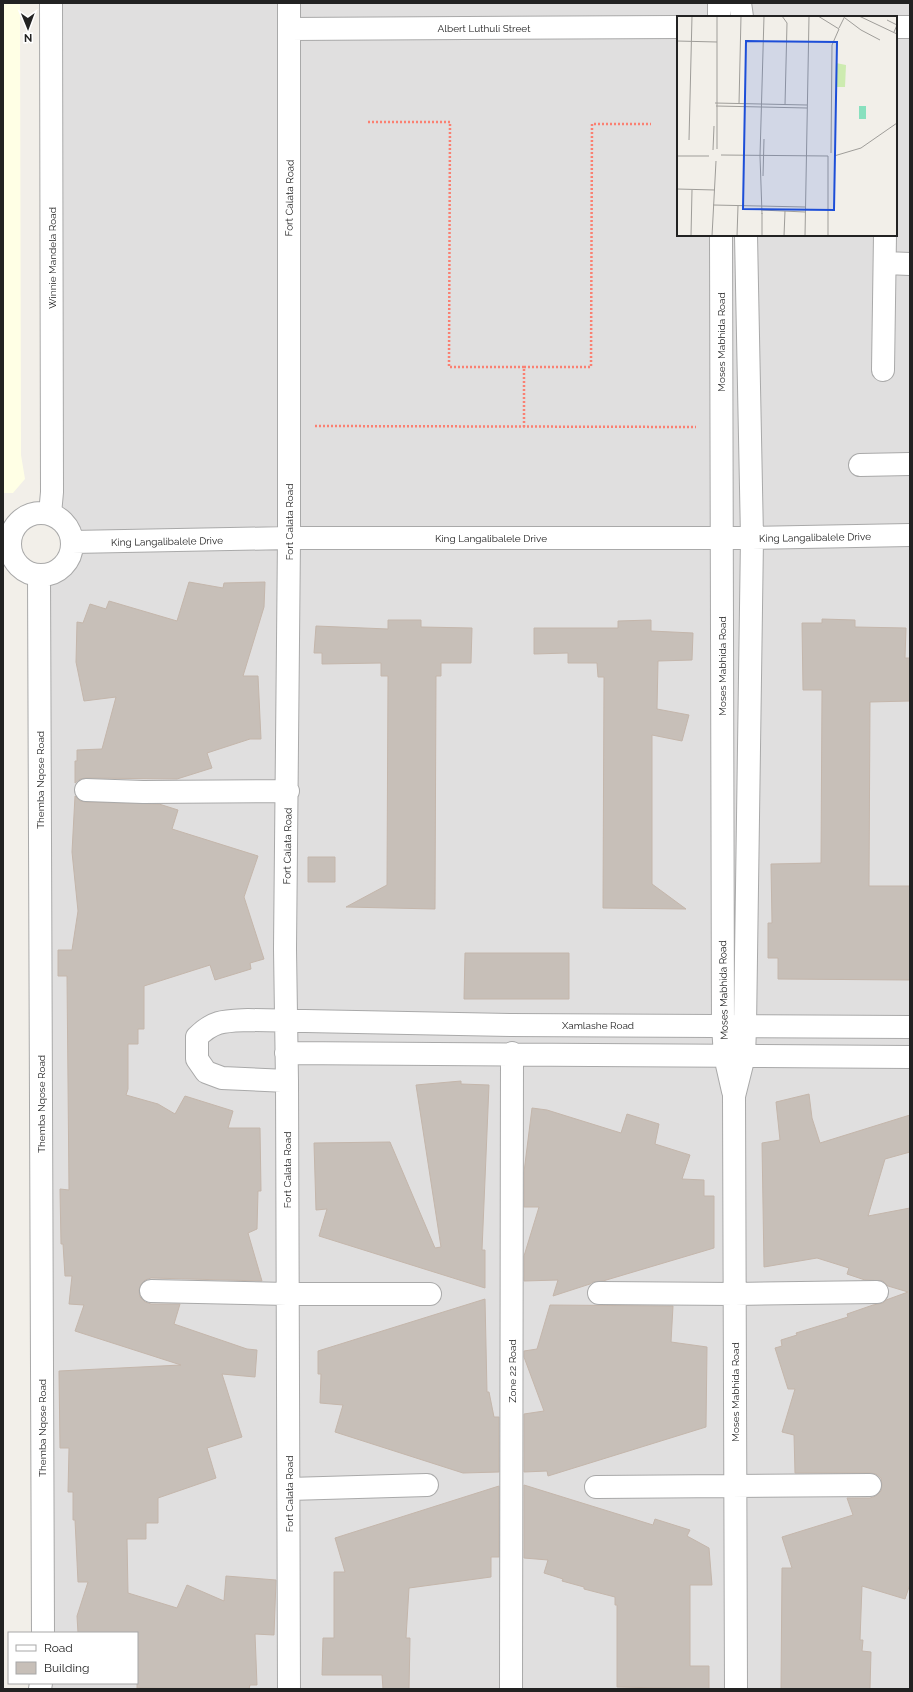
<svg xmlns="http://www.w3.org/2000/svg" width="913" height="1692" viewBox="0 0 913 1692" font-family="Raleway,sans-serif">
<rect width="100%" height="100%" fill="#f2efe9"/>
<path fill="#e0dfdf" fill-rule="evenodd" d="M51,3H910V1689H40L41,1683H137V1633H43L49,574L59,569L66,562L70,553L72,542L70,533L65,525L58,518ZM678,17H896V235H678Z"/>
<path fill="#ffffe5" d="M3,3H20L21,455L25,479L13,493H3Z"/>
<path fill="#c7bfb8" stroke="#c4b6ab" d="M189,582L223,588L224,583L265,582L264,607L243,676H258L261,739H250L207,753L212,768L177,779L86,778L80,779L75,783V761H77V750L102,749L116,697L84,701L76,662L77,622L83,623L90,604L106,609L109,601L177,621Z
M822,619L855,620V627L906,628L905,658H910V701L870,702L869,886H910V980L778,979V958H768V923H772L771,864L821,863L822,690H803L802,623H822Z
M388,620H421V627L472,628L471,663H441V676H436L435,909L346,907L387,885L388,676H381V663L322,664V653H314L316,626L388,629Z
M651,620V631L693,633L692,660L658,661L657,709L689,715L682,741L652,735V884L686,909L603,908L604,677H598L597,663H568V653L534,654V628H618V621Z
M75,796L80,801L86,802L159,804L178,810L172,829L258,856L244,897L264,959L250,963L251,969L215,980L210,965L144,986V1029H138V1044H128V1089L126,1095L158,1104L175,1114L185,1096L233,1111L228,1128H260L261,1191H258L257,1229L248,1233L262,1281L151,1278L145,1280L141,1284L139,1290L140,1297L145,1302L151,1304H180L174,1324L247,1349L257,1350L255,1377L222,1374L242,1437L207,1448L216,1478L158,1498V1523H146V1539H127L128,1593L177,1608L187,1585L224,1601L226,1576L276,1580L274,1635L255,1634L257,1685H250L249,1689L137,1688V1633H78L77,1616L88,1582H78L75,1520H73V1492H68L69,1448H60L59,1371L181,1365L75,1331L84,1305L69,1304L72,1276H65L63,1244H61L60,1189L69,1190L67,976H58V950H72L78,911L72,852Z
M308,857H335V882H308Z
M465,953H569V999H464Z
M461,1081V1084L489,1085L482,1250H485V1288L319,1236L327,1209L316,1210L314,1143L390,1142L435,1248L441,1247L416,1085Z
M809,1094L812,1118L820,1143L910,1115V1152L885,1159L868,1216L910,1208V1584L905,1599L862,1586L860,1640H863L862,1651L871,1652L870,1689H781L782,1568H792L782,1537L853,1515L847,1498H870L876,1496L881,1491L882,1485L881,1478L876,1474L870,1473H795L794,1435L782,1432L795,1389H788L775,1348L782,1346L781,1340L797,1335L796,1333L848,1317L847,1314L873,1305L883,1303L886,1300L908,1292L888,1286L883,1281L865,1280L847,1274L849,1268L817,1258L764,1267L762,1143L780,1140L776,1102Z
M532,1108L547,1110L621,1133L627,1114L659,1124L655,1144L690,1155L682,1179L704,1180V1196H714V1248L603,1281L593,1282L590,1284L553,1296L558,1280L524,1281V1256L539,1207H524V1172Z
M485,1299L487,1392H489L494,1417H499V1472L463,1473L335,1432L343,1405L320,1403L321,1374H318V1351Z
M550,1305L673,1306L671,1342L707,1347L706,1427L548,1476L547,1471L524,1472V1414L544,1411L524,1357V1351L537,1349Z
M524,1485L653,1525L655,1519L690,1530L687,1536L709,1548L712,1585H690V1666H709V1689L617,1687V1605H615V1597L584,1589V1587L562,1581L563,1579L544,1573L548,1560L524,1558Z
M499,1486V1557H491V1577L409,1588L406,1638H410L409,1689H383L382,1675H322L323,1638H334V1572H345L335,1538Z"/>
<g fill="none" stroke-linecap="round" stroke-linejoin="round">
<defs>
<path id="minor" d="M289,3V538L285,949L287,1081L289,1689
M740,3L742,17
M719,17V3
M896,27H910
M289,29L678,27
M721,235L723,1026L725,1056L733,1091
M885,263L910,264
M883,370L885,235
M860,465L910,464
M10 544a31 31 0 1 1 62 0a31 31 0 1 1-62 0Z
M50,514L52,492L51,3
M72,542L289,538H752L910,535
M39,575L43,1633
M86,790L143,792L288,791
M286,1053L910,1057
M287,1081L222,1078L206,1072L197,1059V1037C214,1020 225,1021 248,1020L510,1025L910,1027
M151,1291L287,1294H430
M599,1293L735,1294L877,1292
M596,1487L870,1485
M289,1489L427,1485
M40,1689L41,1683
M511,1689L512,1053
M736,1689L734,1096L744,1056L745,1027L752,538L746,235"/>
</defs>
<use href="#minor" stroke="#a9a9a9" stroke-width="24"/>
<path stroke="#fa8072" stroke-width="2.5" stroke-dasharray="2 2" stroke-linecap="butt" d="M368,122H450L449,367H524
M315,426L696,427
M524,427V367H591L592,124H651"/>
<use href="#minor" stroke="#fff" stroke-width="22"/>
</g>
<g text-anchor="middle" stroke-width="3.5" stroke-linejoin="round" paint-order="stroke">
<g font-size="10" fill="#222" stroke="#fff">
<text x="484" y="32">Albert Luthuli Street</text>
<text transform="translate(289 198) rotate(-89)" y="4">Fort Calata Road</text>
<text transform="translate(52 258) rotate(-90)" y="4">Winnie Mandela Road</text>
<text transform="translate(721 342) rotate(-90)" y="4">Moses Mabhida Road</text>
<text transform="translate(289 522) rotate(-90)" y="4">Fort Calata Road</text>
<text transform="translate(815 537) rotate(-1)" y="4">King Langalibalele Drive</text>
<text x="491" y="542">King Langalibalele Drive</text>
<text transform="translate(167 541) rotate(-1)" y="4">King Langalibalele Drive</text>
<text transform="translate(722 666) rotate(-90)" y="4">Moses Mabhida Road</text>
<text transform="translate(40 780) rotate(-90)" y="4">Themba Nqose Road</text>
<text transform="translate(287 846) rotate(-89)" y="4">Fort Calata Road</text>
<text transform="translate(723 990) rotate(-91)" y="4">Moses Mabhida Road</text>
<text x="598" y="1029">Xamlashe Road</text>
<text transform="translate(41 1104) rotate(-90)" y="4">Themba Nqose Road</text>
<text transform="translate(287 1170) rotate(-90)" y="4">Fort Calata Road</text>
<text transform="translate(512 1371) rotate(-90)" y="4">Zone 22 Road</text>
<text transform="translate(735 1392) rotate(-90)" y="4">Moses Mabhida Road</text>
<text transform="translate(42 1428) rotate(-90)" y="4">Themba Nqose Road</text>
<text transform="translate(289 1494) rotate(-90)" y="4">Fort Calata Road</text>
</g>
</g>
<g transform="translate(677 16)">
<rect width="220" height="220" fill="#f2efe9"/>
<path d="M159,47L169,49L168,71H159Z" fill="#cdebb0"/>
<path d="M182,90H189V103H182Z" fill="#88e0be"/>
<path fill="none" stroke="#9f9d99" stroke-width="1" d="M40,0V133M105,0L110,7L108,89M141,0L162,13L155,29L154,137M182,0L220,18M168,2L184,14L203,24M210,4L220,9L217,16M162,12L168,0M0,25L40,26M38,87L130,89M62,88L64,0M39,90L130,92M12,124L15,0M36,134L37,110M44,139L151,140M0,140H32M151,140V220M157,140L184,132L220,107M86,160L87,123M0,173L38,174M36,189L128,191M84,194L128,196M85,198L83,140L87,0M14,220L15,174M35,220L39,145M60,220L61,190M85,220V197M107,220L108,195M128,220L132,0"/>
<path fill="#1d4ed8" fill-opacity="0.15" stroke="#1d4ed8" stroke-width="2" d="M69,25L160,26L157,194L66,193Z"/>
<rect width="220" height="220" fill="none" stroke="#222" stroke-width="2"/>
</g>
<rect width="913" height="1692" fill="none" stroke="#222222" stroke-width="8"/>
<rect x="8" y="1632" width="130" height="52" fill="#ffffff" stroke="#a7a7a7"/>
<rect x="16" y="1645" width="20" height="6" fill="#ffffff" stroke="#a7a7a7"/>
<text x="44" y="1652" font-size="12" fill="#222222">Road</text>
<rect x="16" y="1662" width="20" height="12" fill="#c7bfb8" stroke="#a7a7a7"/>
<text x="44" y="1672" font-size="12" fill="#222222">Building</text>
<g transform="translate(28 28) rotate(179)" stroke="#ffffff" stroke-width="3" paint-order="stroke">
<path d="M0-3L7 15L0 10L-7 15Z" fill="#222222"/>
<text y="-6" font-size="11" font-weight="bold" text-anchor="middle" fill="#222222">N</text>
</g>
</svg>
